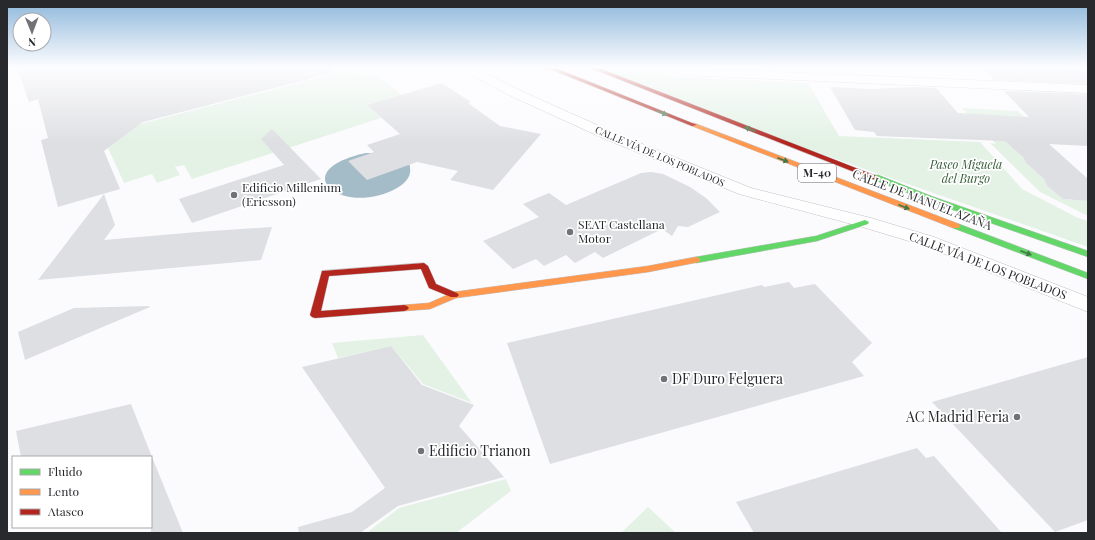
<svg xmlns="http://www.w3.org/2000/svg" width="1095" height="540" viewBox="0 0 1095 540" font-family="'Playfair Display',serif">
<rect width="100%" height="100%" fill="#fbfbfe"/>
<path fill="#e3f2e5" d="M588,67H655V70L671,76L682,77L808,83L839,136L980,142L1022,189L1078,218L1088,221V247L813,151Z
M338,73L377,75L404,97L367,105L381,118L192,179L184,165L175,167L180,175L157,183L152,174L124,183L108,148L140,124Z
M962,108L1018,111L1032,125L1004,137L1006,142L1015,148L1023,157L1026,163L1044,179L1047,186L1063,199L1088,201V216L1040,192L990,143L996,144Z
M423,335L472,403L423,384L391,346L338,358L332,343Z
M506,479L511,491L456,533H370L369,531L399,508Z
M648,507L676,533H621Z"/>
<path fill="#a4bbc8" d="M366,153H380L409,163C413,175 407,182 397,188C343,218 283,171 366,153Z"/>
<path fill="#dedfe2" d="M17,67H331L332,73L143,122L104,151L120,189L58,207L41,140L48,138L38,99L29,102Z
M982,67L1041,68L1088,71V84L994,80Z
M442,83L471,102L468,103L500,126L541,134L493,190L450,180L458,171L417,162L367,180L348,161L374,152L367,145L400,134L367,105Z
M830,87L870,89L916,87L936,88L958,113L1029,117L1004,91L1088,94V146L1049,144L1088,179V201L1063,199L1047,186L1044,179L1026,163L1023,157L1005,141L877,136L874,132L855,130Z
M272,129L321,179L192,223L179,199L284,165L261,139Z
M651,172L663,174L690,187L706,198L720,212L688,227L678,226L672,236L662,229L603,258L595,252L575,263L566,255L544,266L536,259L513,269L483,241L539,217L523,204L549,193L566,205L641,173Z
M104,194L115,225L104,240L197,232L272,227L261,260L38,280Z
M789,282L794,288L815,284L872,343L852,362L864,376L550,464L507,343L762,285L764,287Z
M149,306L150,307L25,360L18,332L74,308Z
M391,346L422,385L474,405L459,426L504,477L398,506L360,533H299L298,527L352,512L385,488L302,367Z
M1088,357V520L1055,532L932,402Z
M131,404L152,457L183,533H151V457H21L16,431Z
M917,448L926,458L934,456L1002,533H754L736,502Z"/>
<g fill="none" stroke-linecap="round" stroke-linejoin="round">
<defs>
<path id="street" d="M458,67H473L521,91L615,133L751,188L871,218L934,237L1088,297V312L922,245L859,226L739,194L605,139L513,97L460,69Z
M663,67L1088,85V93L680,75L665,69Z"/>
<path id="fast" d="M872,175H878L931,196L1088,251V257L925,200L872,179Z
M865,220L869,222L868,224L817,241L696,263L692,260L696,257L816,236Z
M953,224H959L1088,273V279L953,228L952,226Z"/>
<path id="slow" d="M694,123L959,224L960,226L959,228H953L692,126L691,125Z
M696,257L699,258L700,260L699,262L648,272L456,298L430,309L404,311L401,310L399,308L401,306L404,305L429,303L454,292L648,266Z"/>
<path id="jam" d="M545,67H553L697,125L692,126Z
M588,67H596L879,177L878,179H872Z
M424,263L428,266L436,284L457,293L459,295L457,297H451L429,288L421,269L329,276L321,311L404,305L407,306L409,308L407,310L404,311L315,318L312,317L310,315L322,271Z"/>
</defs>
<use href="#street" stroke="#c0c1c4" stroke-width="1"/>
<use href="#fast" stroke="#c0c1c4" stroke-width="1"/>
<use href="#slow" stroke="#c0c1c4" stroke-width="1"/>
<use href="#jam" stroke="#c0c1c4" stroke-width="1"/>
<use href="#street" fill="#fefeff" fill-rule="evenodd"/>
<use href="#fast" fill="#63d668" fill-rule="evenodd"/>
<use href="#slow" fill="#ff974d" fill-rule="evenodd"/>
<use href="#jam" fill="#b3261e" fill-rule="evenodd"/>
</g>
<defs><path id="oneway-solid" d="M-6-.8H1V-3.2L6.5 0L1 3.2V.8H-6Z"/></defs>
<g fill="#437748">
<use href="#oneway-solid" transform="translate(662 113) rotate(21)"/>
<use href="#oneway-solid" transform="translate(750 129) rotate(-159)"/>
<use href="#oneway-solid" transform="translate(783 160) rotate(21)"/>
<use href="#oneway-solid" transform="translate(904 207) rotate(21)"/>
<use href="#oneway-solid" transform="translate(1026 253) rotate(21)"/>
</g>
<linearGradient id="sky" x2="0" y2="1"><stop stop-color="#8db7db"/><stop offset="0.47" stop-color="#fdfdff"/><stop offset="1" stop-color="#fdfdff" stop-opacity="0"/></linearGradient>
<rect width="1095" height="143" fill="url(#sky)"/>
<g fill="#727276" stroke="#fff" stroke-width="1.5">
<circle cx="234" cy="195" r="4"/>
<circle cx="570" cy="232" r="4"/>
<circle cx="664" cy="379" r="4"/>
<circle cx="1017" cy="417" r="4"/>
<circle cx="421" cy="451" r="4"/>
</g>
<g text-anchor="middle" stroke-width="3.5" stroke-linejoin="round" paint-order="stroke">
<g font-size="10" fill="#28292d" stroke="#fff">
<text transform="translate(660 156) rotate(23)" y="4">CALLE VÍA DE LOS POBLADOS</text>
</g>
<rect fill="#fff" stroke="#68696c" stroke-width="1" x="798" y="164" width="38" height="18" rx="3"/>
<g font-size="11" font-weight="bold" fill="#28292d">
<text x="817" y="177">M-40</text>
</g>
<g font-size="12" font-style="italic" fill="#355e3a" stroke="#fff">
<text x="966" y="169">Paseo Miguela<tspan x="966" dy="14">del Burgo</tspan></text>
</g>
<g font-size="12" fill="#28292d" stroke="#fff" text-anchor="start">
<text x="242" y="192">Edificio Millenium<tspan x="242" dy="14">(Ericsson)</tspan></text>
<text x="578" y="229">SEAT Castellana<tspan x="578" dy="14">Motor</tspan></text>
</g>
<g font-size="12" fill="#28292d" stroke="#fff">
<text transform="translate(922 200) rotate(21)" y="4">CALLE DE MANUEL AZAÑA</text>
<text transform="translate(988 266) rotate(21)" y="4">CALLE VÍA DE LOS POBLADOS</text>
</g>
<g font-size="14" fill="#28292d" stroke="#fff" text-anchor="start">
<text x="672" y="384">DF Duro Felguera</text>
<text x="1009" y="422" text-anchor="end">AC Madrid Feria</text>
<text x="429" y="456">Edificio Trianon</text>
</g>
</g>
<rect width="1095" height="540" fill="none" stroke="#28292d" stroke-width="16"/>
<rect x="12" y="456" width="140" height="72" fill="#ffffff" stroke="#a9a9ab"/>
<rect x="20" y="469" width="20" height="6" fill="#63d668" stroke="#a9a9ab"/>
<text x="48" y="476" font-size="12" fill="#28292d">Fluido</text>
<rect x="20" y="489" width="20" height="6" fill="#ff974d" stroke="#a9a9ab"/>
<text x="48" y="496" font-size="12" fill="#28292d">Lento</text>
<rect x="20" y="509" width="20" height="6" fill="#b3261e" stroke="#a9a9ab"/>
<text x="48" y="516" font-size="12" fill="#28292d">Atasco</text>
<g transform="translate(32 32) rotate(179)"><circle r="19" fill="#ffffff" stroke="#a9a9ab"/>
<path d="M0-3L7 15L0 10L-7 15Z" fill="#727276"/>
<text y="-6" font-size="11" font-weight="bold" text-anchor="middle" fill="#28292d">N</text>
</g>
</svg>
